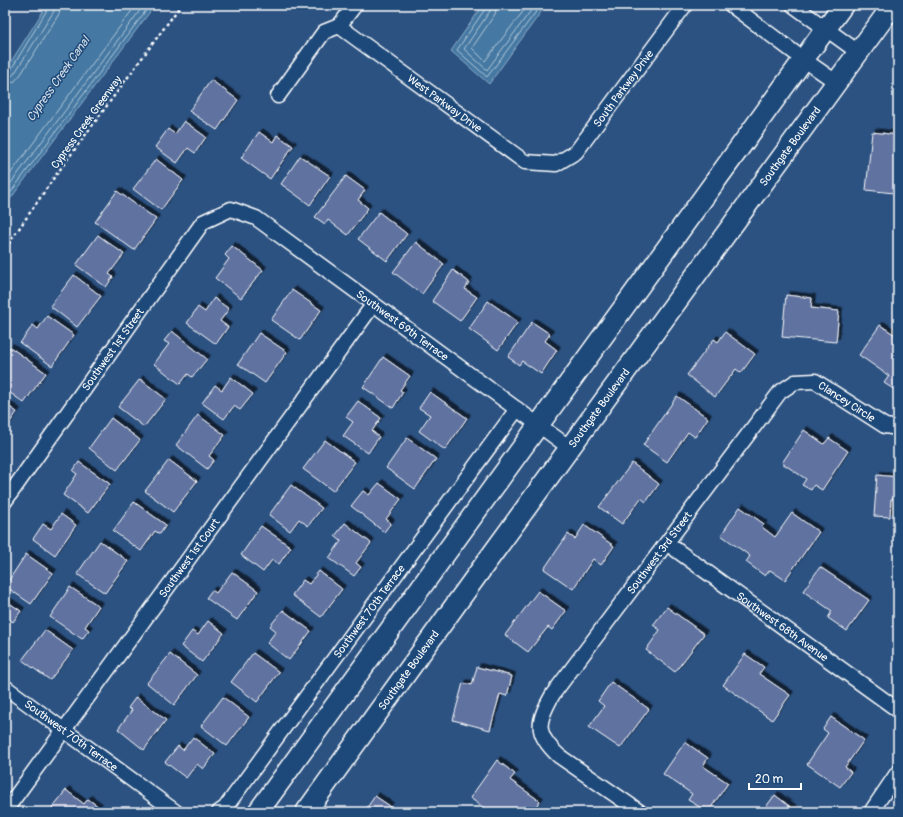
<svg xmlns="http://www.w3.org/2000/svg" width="903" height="817" viewBox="0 0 903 817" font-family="Pangolin,sans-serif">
<defs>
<filter id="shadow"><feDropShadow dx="3.5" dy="-3.5" stdDeviation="0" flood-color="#0009"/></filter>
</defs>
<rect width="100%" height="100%" fill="#2c5282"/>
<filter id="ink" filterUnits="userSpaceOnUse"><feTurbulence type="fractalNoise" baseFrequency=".025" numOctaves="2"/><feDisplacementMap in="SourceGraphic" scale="8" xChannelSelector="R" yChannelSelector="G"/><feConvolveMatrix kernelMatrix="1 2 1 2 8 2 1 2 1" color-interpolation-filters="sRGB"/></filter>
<g filter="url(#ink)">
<path fill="#4578a2" stroke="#8faec7" d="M47,5H155L5,206V71Z
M483,5H546L489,84L451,51Z"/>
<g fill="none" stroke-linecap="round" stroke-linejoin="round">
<path stroke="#b5c9da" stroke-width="1" d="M486,5L485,9L457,50L487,77L541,5
M491,5L490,11L464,49L487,70L535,5
M497,5L495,14L472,48L485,61L528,5
M5,73L9,72L12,68L50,5
M5,78L12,76L16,71L54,11L55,5
M5,84L14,82L21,74L59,14L61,5
M5,181L136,5
M5,191L144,5
M5,200L150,5"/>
</g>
<path fill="#6172a0" stroke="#fff" filter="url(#shadow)" d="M211,80L238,100L217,130L189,111Z
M184,121L206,137L195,153L188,148L177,163L155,147L168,129L175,134Z
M259,132L273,142L277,135L293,146L270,179L241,158Z
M872,132L898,135V160L894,193L866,190Z
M300,156L330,176L310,205L281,184Z
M156,159L183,180L161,210L133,189Z
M346,176L365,190L358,200L368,208L348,235L328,220L325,224L315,217Z
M117,191L156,219L134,250L95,222Z
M379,212L407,234L387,261L358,239Z
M98,235L124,254L109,274L113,277L106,287L76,265Z
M416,242L444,264L422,294L393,272Z
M232,246L263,270L241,298L215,278L229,259L225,255Z
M453,270L469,282L465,289L477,297L460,321L432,301Z
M74,275L101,296L77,327L50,306Z
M292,290L321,310L300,340L271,320Z
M786,295L812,298L811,308L839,311L836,342L782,337Z
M214,298L229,309L220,321L228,327L216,344L187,323L198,307L205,312Z
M488,301L518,322L498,350L469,329Z
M47,316L74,335L52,366L20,343L33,325L38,329Z
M532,322L550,334L545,341L557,350L541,374L522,361L519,365L508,357Z
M880,325L898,337V392L884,383L889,376L859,355Z
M172,331L207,359L192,377L188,374L180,384L154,364L169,344L164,341Z
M725,332L755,354L741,373L736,369L715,397L687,375L714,339L718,342Z
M259,333L287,352L265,383L238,364Z
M10,347L46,373L24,403L5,389V354Z
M383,357L410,376L400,390L403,392L393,408L363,387Z
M231,377L253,394L240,410L234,406L224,419L202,403L215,385L222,390Z
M140,379L166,399L144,427L118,407Z
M430,392L467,418L445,450L419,431L430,415L419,408Z
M677,396L708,418L695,437L688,432L667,462L643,445Z
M358,401L381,418L372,431L379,437L368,453L343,436L353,422L346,417Z
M5,404L17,412L5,429Z
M198,415L225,435L209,456L214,460L207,469L176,445Z
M111,418L140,440L117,470L89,448Z
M804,430L824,444L829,438L848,451L822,490L814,485L811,490L802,485L806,479L782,463Z
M407,438L436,459L415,489L386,468Z
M325,440L355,462L333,491L303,469Z
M169,460L197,481L173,512L145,491Z
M79,462L110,484L88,513L63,495L77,474L73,471Z
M632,463L659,484L646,502L641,498L622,524L599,507Z
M877,475L898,477V499H891L890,517L874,516Z
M379,483L401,499L386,519L391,523L384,532L351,506L363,491L369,495Z
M291,485L322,508L308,526L299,519L290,531L269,515Z
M134,502L166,525L160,534L155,531L141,551L113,531Z
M740,507L764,524L762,527L775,537L792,513L819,532L785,580L770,570L765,576L746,562L750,556L721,535Z
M61,514L76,525L55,555L33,539L43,524L51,529Z
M345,523L371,543L356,563L361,567L354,576L329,558L341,541L335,536Z
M584,525L614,546L601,565L593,559L573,589L544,569L568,534L575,539Z
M261,526L291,547L279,564L272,560L263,572L241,555Z
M100,541L128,561L105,593L77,574Z
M26,554L53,573L31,604L5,586Z
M820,567L869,600L847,631L828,618L832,611L803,591Z
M319,571L342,589L321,617L292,595L303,580L309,584Z
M232,572L258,591L237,620L206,598L212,590L216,593Z
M70,587L99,606L85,627L89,630L82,639L50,617Z
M538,591L566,611L552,630L548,627L528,652L505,635Z
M5,600L21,611L13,622L7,618L5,621Z
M667,607L704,634L675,672L646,650L660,630L653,625Z
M283,610L311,631L289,660L267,643L276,631L270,626Z
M208,621L224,633L202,662L181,646L192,631L198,635Z
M45,630L73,650L50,680L22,660Z
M253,653L279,672L257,702L231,682Z
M170,654L197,675L174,705L147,683Z
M745,654L764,667L759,674L790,695L772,720L723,685Z
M477,667L512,676L507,696L500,694L490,730L453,720L463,683L472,685Z
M611,682L649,709L620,748L589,727L604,706L598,701Z
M136,697L166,720L144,750L118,729L132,710L128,708Z
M223,697L249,717L227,746L201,726Z
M831,717L864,740L845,767L851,772L840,787L807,764L828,733L823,729Z
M193,737L215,754L203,769L197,764L186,778L165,762L178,746L183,750Z
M685,742L708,758L703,766L728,783L708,812L688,800L692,794L663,774Z
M497,760L515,774L510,780L540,801L532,812H490L470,798Z
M66,790L84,804L88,799L99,807L95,812H49Z
M775,795L797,812H769L765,808Z
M375,796L390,806L386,812H364Z"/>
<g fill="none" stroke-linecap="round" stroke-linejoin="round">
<defs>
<g id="street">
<path d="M731,5L803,59L836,82"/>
<path d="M793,5L858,52"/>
<path id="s1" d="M339,26L525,162L556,164L576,152L685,5"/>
<path d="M278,96L324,32L339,26L355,5"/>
<path id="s2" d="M5,501L203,222L231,209L256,218L570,448"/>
<path id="s3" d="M668,544L898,710"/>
<path id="s4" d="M5,687L176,812"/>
<path id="s5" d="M5,811L373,305"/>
<path id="s6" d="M219,812L225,808L517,409"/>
<path id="s7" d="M640,812L559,756C534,733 537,722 553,694L780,392L795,382L815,381L885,426L898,428"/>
<path d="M871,812L898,772"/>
</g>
<g id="secondary">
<path d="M258,812L843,5"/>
<path id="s8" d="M306,812L485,564L893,5"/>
</g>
</defs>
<use href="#street" stroke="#fff" stroke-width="17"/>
<use href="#secondary" stroke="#fff" stroke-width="23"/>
<path stroke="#fff" stroke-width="2.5" stroke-dasharray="3 3" stroke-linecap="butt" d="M5,249L53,179L181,5"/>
<use href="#street" stroke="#1f4a7a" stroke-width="14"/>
<use href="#secondary" stroke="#1f4a7a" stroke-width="20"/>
</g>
</g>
<g text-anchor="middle" stroke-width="3" stroke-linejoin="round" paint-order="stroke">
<g font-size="11" fill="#fff" stroke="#1f4a7a">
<text dy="4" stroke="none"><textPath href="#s1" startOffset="364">South Parkway Drive</textPath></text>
<text dy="4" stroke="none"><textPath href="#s1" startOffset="131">West Parkway Drive</textPath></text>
<text transform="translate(86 122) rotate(-54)" y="4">Cypress Creek Greenway</text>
<text dy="4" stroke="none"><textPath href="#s8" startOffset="823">Southgate Boulevard</textPath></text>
<text dy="4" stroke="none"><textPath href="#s2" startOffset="581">Southwest 69th Terrace</textPath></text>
<text dy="4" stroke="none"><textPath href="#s2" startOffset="186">Southwest 1st Street</textPath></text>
<text dy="4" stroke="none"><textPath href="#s7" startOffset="623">Clancey Circle</textPath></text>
<text dy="4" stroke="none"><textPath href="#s8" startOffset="499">Southgate Boulevard</textPath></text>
<text dy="4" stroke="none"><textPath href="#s7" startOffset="346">Southwest 3rd Street</textPath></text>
<text dy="4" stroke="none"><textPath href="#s5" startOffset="313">Southwest 1st Court</textPath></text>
<text dy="4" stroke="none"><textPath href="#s6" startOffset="251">Southwest 70th Terrace</textPath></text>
<text dy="4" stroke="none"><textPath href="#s3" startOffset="141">Southwest 68th Avenue</textPath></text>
<text dy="4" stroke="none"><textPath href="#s8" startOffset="175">Southgate Boulevard</textPath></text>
<text dy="4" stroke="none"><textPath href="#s4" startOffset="82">Southwest 70th Terrace</textPath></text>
</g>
<g font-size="12" font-style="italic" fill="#d0dde8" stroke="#1f4a7a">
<text transform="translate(58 79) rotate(-55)" y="4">Cypress Creek Canal</text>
</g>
</g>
<rect width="903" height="817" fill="none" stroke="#1f4a7a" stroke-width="20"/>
<rect x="10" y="10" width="883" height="797" fill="none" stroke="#fff" stroke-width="1.5" filter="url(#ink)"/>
<path d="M749 783v6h52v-6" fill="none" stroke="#ffffff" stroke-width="2"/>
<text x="755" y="783" font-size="12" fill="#ffffff" stroke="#1f4a7a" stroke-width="3" paint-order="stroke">20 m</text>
</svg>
